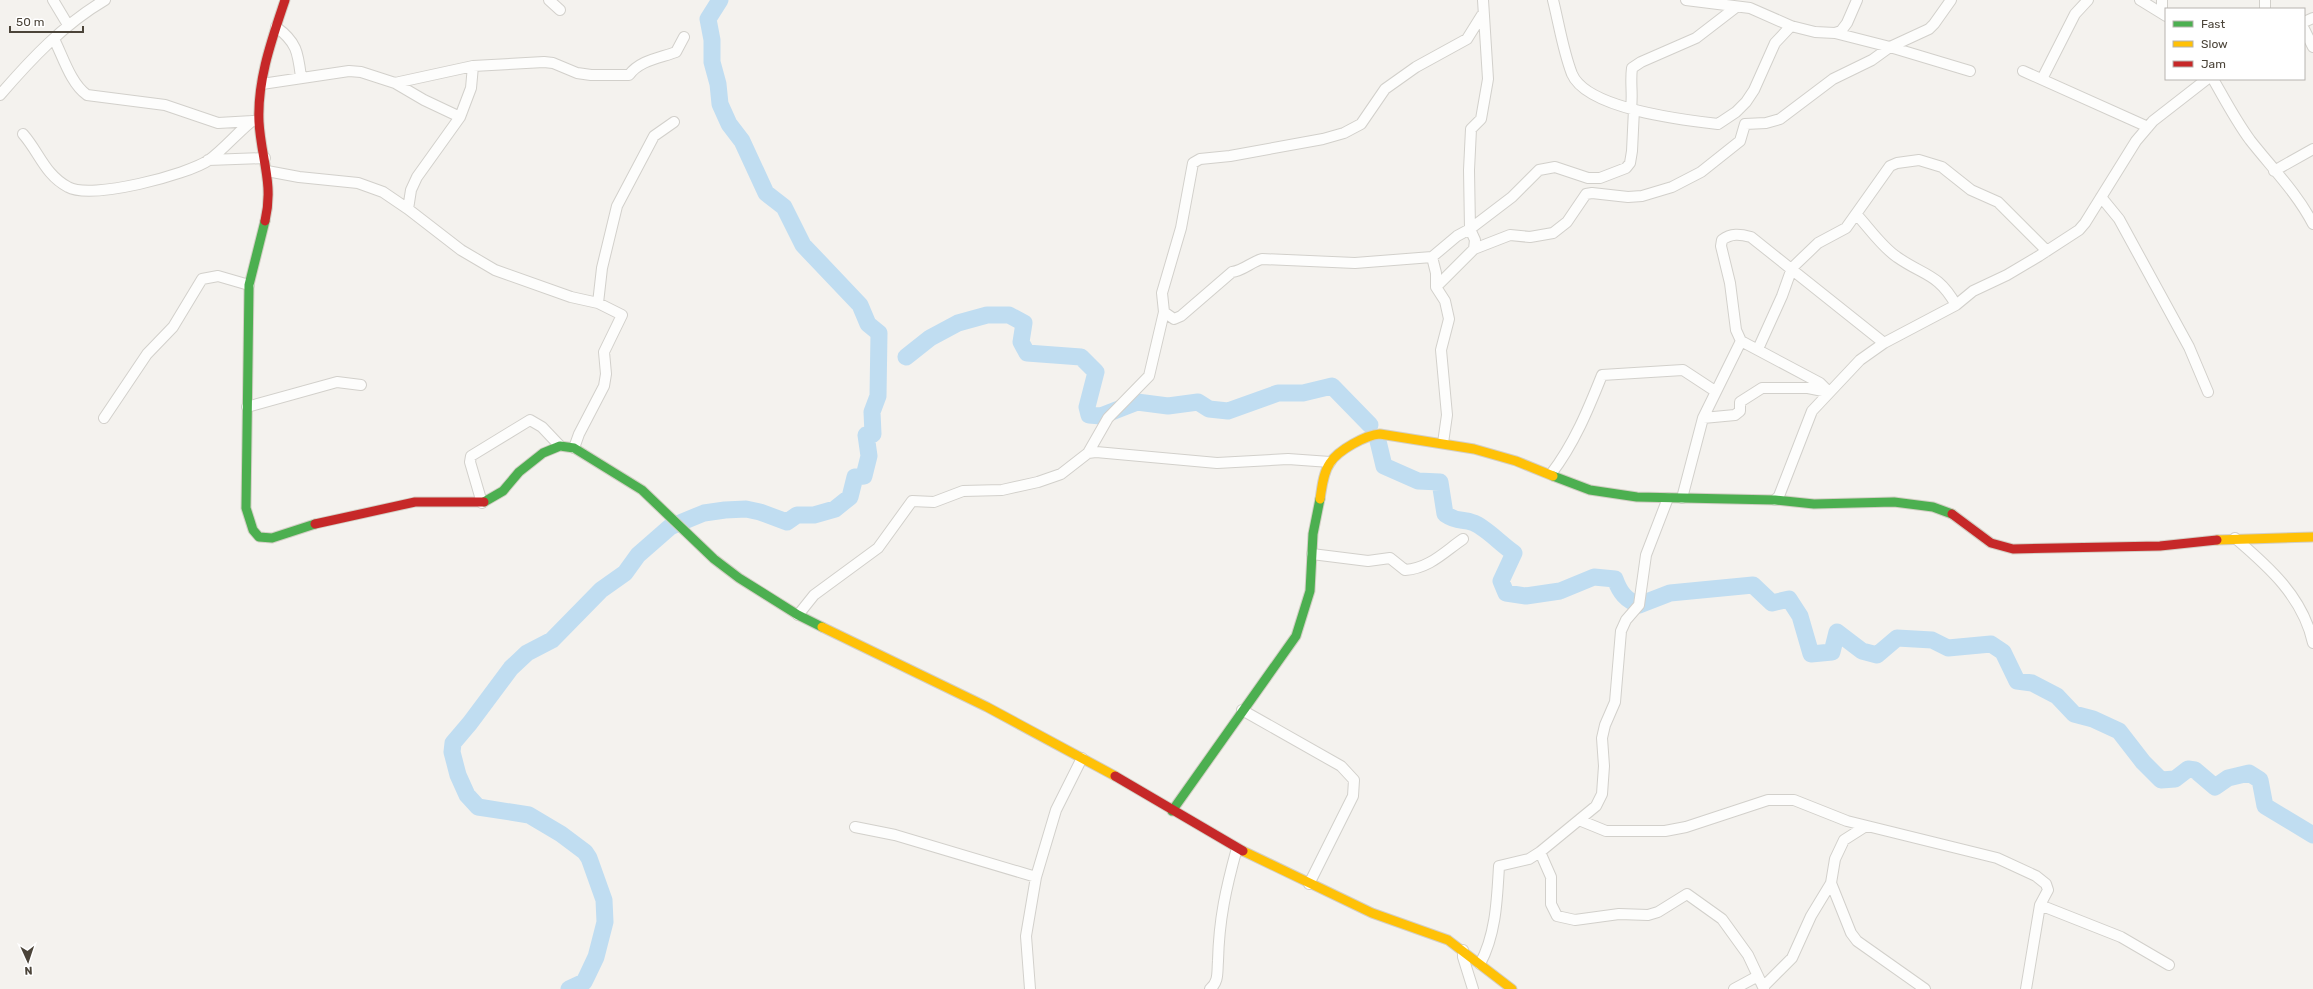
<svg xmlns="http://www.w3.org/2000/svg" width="2313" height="989" viewBox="0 0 2313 989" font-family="Rubik,sans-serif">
<rect width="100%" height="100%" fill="#f4f2ee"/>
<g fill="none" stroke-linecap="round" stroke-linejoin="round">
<path stroke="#c0ddf1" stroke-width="17" d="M906,357L930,338L958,323L987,315H1009L1024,323L1021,342L1027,353L1081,357L1096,372L1087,407L1089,415L1101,416L1137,402L1168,406L1198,402L1209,409L1228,411L1278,393H1303L1332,386L1370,425
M1378,441L1384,466L1418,481L1440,482L1445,514C1458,523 1462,518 1474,523C1485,527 1502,545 1514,553L1501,581L1506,593L1526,596L1560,591L1594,577L1615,579C1620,593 1626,600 1639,605L1670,593L1753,585L1772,603L1789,599L1800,616L1811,654L1832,652L1837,632L1862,651L1877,655L1897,638L1932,640L1948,648L1991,644L2003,652L2017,681L2032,683L2057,696L2074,714L2093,719L2119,731L2143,762L2161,780L2175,779L2188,769L2195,770L2215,787L2228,778L2249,773L2260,780L2265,806L2313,835
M569,989L584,982L587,976L596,957L605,922L604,900L589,858L585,852L561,834L529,815L478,807L467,795L458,775L452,752L453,743L470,723L511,668L527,653L552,640L601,590L625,573L638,555L670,527L704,513L725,510L746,509L760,512L787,522L797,515H814L835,509L850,497L855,477L864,476L869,456L866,435L873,434L872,412L878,396L879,333L868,324L860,305L803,245L784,207L766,193L742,141L729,124L720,104L718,84L712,62V40L708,19L720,0"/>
<defs>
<path id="street" d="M53,0L68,25
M549,0L560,10
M1553,0C1559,24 1563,51 1572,74C1587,109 1683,120 1718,124L1736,112L1746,102L1754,90L1775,43L1791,26
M1686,0L1750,8L1791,26L1815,32L1835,33L1841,31L1847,23L1857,0
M2140,0L2166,16
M2265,0V9
M2162,12V0
M2304,22L2313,18
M276,27C297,42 298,53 301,77
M2304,29L2313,47
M1835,33L1890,47L1970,71
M54,39C63,57 71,84 87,95L165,105L218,123L253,121
M2023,71L2148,127
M2042,79L2075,14L2088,0
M2213,79C2225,100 2236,121 2250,140C2272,168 2297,193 2313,224
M395,83L424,100L460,117
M262,84L349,71L361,72L395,83L473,66L544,62L553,63L577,73L591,75H629C640,60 660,58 676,52L684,37
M0,95C31,59 64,24 105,0
M1631,108C1633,95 1630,82 1632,68L1641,62L1696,38L1735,8
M23,134C39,152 45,175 68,187C91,200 187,175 209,160C224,149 237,133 252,121
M208,160L265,158
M267,171L299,177L358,183L383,192L408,209L461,250L495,270L571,297L598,303L622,315L604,352L606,374L604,386L579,434L574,448
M2274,171L2313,149
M2101,197L2119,219L2189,347L2208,392
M408,209L411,190L417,177L460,117L471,88L473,66
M1857,215C1869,228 1882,247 1897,257C1924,276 1938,273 1956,305
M1474,249L1475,240L1470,229L1469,170L1471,129L1481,119L1488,79L1483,0
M1432,257L1436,273V287L1445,301L1449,319L1441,350L1447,415L1443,443
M1436,287L1474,249L1510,235L1530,237L1553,233L1567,222L1586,194L1592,193L1628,197L1642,196L1672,187L1701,172L1740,141L1745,124L1766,123L1780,119L1833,79L1872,60L1890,47L1929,29L1934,24L1951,0
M598,303L602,268L617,206L654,136L674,122
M1164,312L1174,319L1181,316L1232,272C1243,271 1251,262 1262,259L1355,263L1432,257L1457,236L1470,229L1512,197L1539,170L1555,167L1588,178H1600L1626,168L1630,163L1632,151L1634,109
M1758,349L1782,296L1792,268L1818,243L1846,228L1890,166L1897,163L1919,160L1942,167L1971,190L1998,202L2047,251
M1827,390L1820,383L1741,341L1736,330L1730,283L1721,246L1722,240C1731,233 1740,234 1751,237L1884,343
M247,407L337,382L361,385
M104,418L147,354L173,327L202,279L218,276L249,285
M1703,418L1735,415L1740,411V402L1762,388H1808L1828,392
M1088,453L1108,418L1149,376L1164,312L1162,293L1181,228L1193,163L1200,159L1230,156L1323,139L1344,133L1361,124L1385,89L1416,67L1467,39L1482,15
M1551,474C1574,444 1588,410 1602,375L1683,370L1715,391
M1682,498L1703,418L1741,341
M1775,500L1779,496L1812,411L1860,360L1884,343L1956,305L1973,291L2007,275L2039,256L2079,230L2085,223L2136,141L2153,121L2207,79
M482,503L470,462L471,456L530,420L542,427L560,446
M2235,538C2269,567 2303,597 2313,643
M1312,554L1368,561L1390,558L1405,570C1430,568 1444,552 1463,539
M798,615L814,595L878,548L912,501L934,502L963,491L1002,490L1038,482L1061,474L1088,453L1096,452L1217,463L1288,459L1330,462
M1242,710L1341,766L1354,780L1353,796L1309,884
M1579,820L1606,831H1665L1686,827L1768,800H1794L1847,821L1997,858L2036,876L2046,884L2048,890L2040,905L2026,989
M855,827L895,835L1036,877
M1540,852L1551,877V904L1557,916L1575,920L1619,914L1648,915L1658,912L1687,894L1722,919L1748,955L1764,989
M1831,883L1851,933L1857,941L1925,989
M2040,905L2121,937L2169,965
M1463,950V957L1473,989
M1480,964C1496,934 1497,900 1499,866L1529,859L1540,852L1596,806L1602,794L1604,766L1602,738L1605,725L1615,702L1621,631L1626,620L1639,605L1646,555L1668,498
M1763,987L1792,958L1811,916L1831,883L1835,859L1844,840L1866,826
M1030,989L1026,936L1036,877L1056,810L1082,758
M1210,989C1219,982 1217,972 1218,961C1219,919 1226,888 1237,848
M1734,989L1758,976"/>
<path id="fast" d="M265,221L249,285L246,508L253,530L259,537L272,538L315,524
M1553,476L1590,490L1637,497L1775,500L1814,504L1894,502L1933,507L1952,514
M484,502L503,491L519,472L543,453L560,446L574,448L642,490L714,559L739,578L798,615L822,627
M1172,811L1296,636L1310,591L1313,534L1320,499"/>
<path id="slow" d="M1320,499C1322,487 1323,473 1330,463C1338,450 1366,435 1380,434L1474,449L1516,461L1553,476
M2217,540L2313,537
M822,627L987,707L1115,776
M1243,851L1372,913L1448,940L1512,989"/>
<path id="jam" d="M265,221C274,184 261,158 259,122C257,80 272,39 285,0
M1952,514L1991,543L2013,549L2160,546L2217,540
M315,524L415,502H484
M1115,776L1243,851"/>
</defs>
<use href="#street" stroke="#d2d0cb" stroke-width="12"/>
<use href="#fast" stroke="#d3cfc5" stroke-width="11"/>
<use href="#slow" stroke="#d3cfc5" stroke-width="11"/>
<use href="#jam" stroke="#d3cfc5" stroke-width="11"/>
<use href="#street" stroke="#fdfdfc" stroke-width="10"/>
<use href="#fast" stroke="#4caf50" stroke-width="9"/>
<use href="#slow" stroke="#ffc107" stroke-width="9"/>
<use href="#jam" stroke="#c62828" stroke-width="9"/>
</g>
<rect x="2165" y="8" width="140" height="72" fill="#ffffff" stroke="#b7b4b0"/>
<rect x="2173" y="21" width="20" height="6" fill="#4caf50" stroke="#b7b4b0"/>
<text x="2201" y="28" font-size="12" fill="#4b4439">Fast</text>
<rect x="2173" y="41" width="20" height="6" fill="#ffc107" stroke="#b7b4b0"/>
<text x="2201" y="48" font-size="12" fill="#4b4439">Slow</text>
<rect x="2173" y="61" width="20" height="6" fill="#c62828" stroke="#b7b4b0"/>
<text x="2201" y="68" font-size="12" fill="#4b4439">Jam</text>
<g transform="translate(28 961) rotate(177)" stroke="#ffffff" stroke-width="3" paint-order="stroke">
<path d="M0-3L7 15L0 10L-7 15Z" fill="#4b4439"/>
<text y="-6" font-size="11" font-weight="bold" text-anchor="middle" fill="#4b4439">N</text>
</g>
<path d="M10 26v6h73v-6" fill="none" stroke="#4b4439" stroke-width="2"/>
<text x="16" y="26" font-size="12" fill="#4b4439" stroke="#ffffff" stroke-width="3" paint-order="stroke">50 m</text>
</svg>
